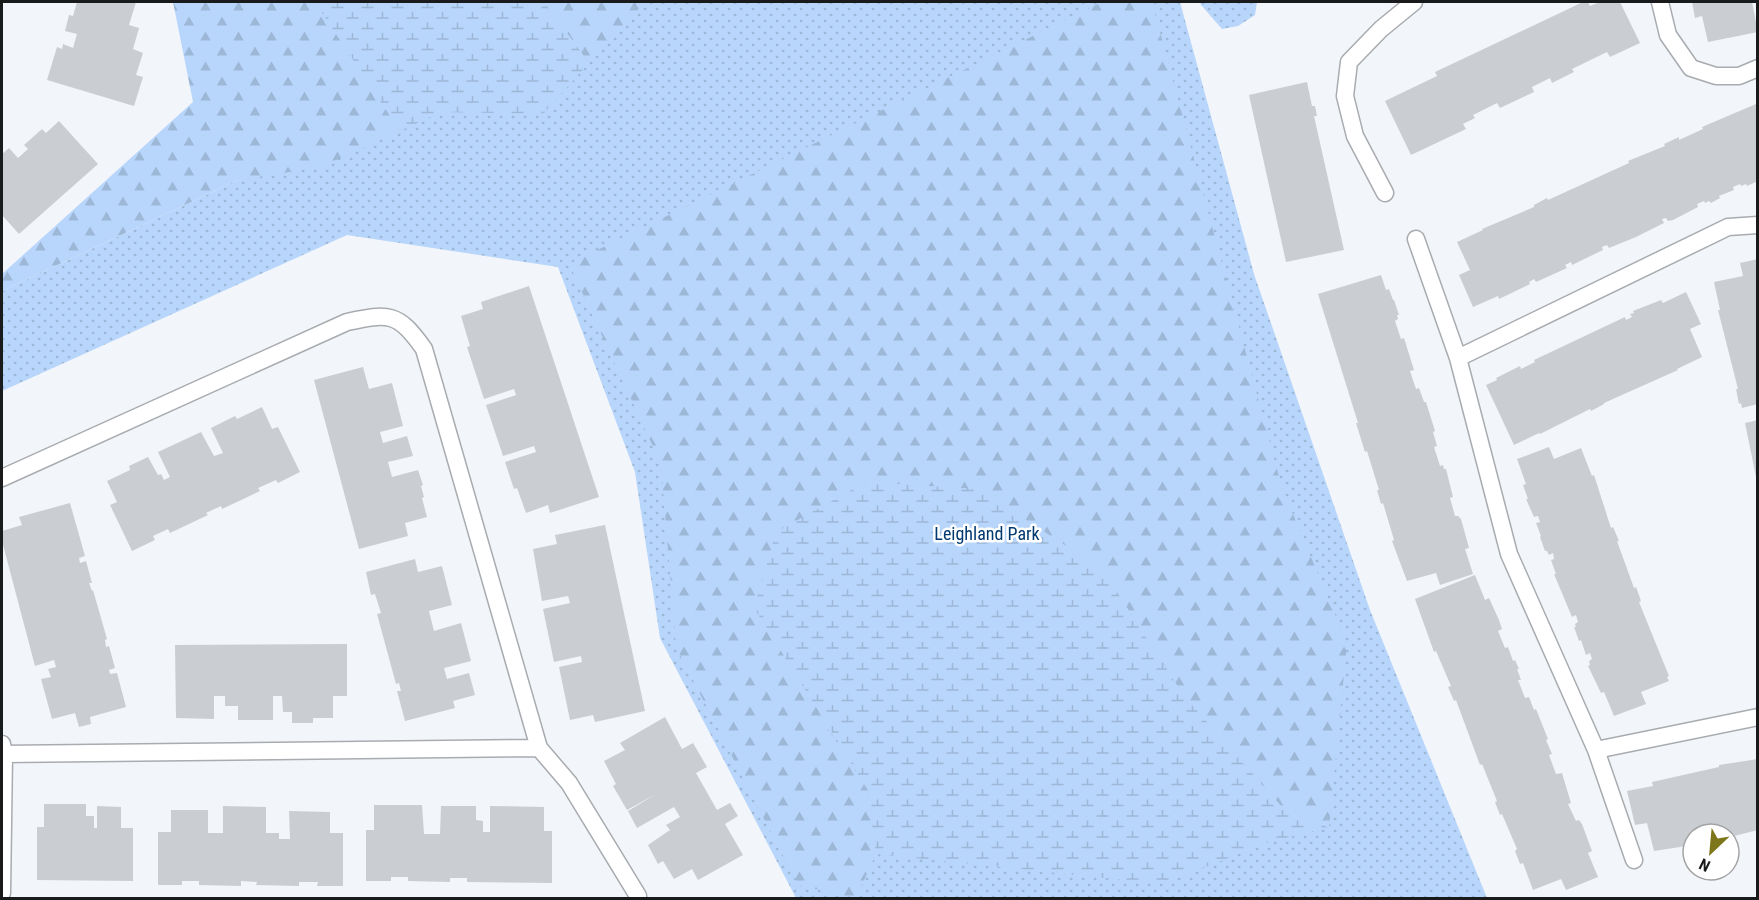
<svg xmlns="http://www.w3.org/2000/svg" width="1759" height="900" viewBox="0 0 1759 900" font-family="'Roboto Condensed',sans-serif">
<defs>
<pattern id="grass-dots" width="8" height="8" patternUnits="userSpaceOnUse" patternTransform="scale(1.5)"><rect width="8" height="8" fill="#b8d6fc"/><path d="M2 2h.1M6 6h.1" fill="none" stroke="#9db7d7" stroke-width="1.8" stroke-linecap="round"/></pattern>
<pattern id="forest-firs" width="22" height="20" patternUnits="userSpaceOnUse" patternTransform="scale(1.5)"><rect width="22" height="20" fill="#b8d6fc"/><path d="M5 1l3.5 6h-7zM16 11l3.5 6h-7z" fill="#9db7d7"/></pattern>
<pattern id="wetland-marsh" width="20" height="14" patternUnits="userSpaceOnUse" patternTransform="scale(1.5)"><rect width="20" height="14" fill="#b8d6fc"/><path d="M1 5h8M5 5V1M11 12h8M15 12V8" fill="none" stroke="#9db7d7"/></pattern>
</defs>
<rect width="100%" height="100%" fill="#f2f5f9"/>
<path fill="url(#grass-dots)" d="M204,2H1180L1254,274L1370,610L1487,898H796L660,638L635,472L558,267L347,235L2,391V291L238,180Z
M1200,2H1257L1255,15L1238,26L1222,29L1201,5Z"/>
<path fill="url(#forest-firs)" d="M173,2H315L400,131L321,167L238,180L2,291V274L193,102Z
M544,2H645L589,63Z
M1102,2H1152L1282,488L1347,643L1329,828L1281,806L1184,696L1102,569L824,723L868,790L876,854L856,898L798,885L676,647L661,464L569,264Z"/>
<path fill="url(#wetland-marsh)" d="M315,2H544L589,63L543,114L441,112L400,131Z
M866,482L978,489L1102,569L1184,696L1281,806L1329,828L1272,841L1162,884L876,854L868,790L754,608L776,532Z"/>
<path fill="#caced2" d="M77,2H136L129,25L139,28L133,49L143,53L136,75L143,77L134,106L47,80L57,47L62,49L63,44L73,48L77,34L65,31L69,15L73,16Z
M1583,2H1588L1590,6L1600,2H1620L1640,43L1610,57L1607,52L1572,69L1574,72L1552,83L1550,78L1532,87L1534,92L1500,108L1497,103L1473,115L1475,118L1463,124L1466,129L1411,155L1385,101L1437,76L1435,72Z
M1692,2H1752L1758,32L1708,42L1702,16L1695,18Z
M1307,82L1312,106H1315L1317,116H1314L1344,250L1286,262L1249,95Z
M1756,104L1758,181L1747,186L1746,184L1741,186L1740,184L1733,187L1734,190L1719,196L1720,198L1711,203L1709,201L1705,203L1704,201L1697,204L1698,207L1673,220L1668,221L1666,218L1662,219L1664,223L1636,237L1609,248L1607,245L1602,247L1603,250L1572,265L1571,262L1565,265L1567,268L1536,282L1534,279L1529,282L1530,284L1499,299L1498,296L1473,307L1459,275L1470,270L1457,242L1483,230L1482,229L1534,207V205L1547,198L1548,200L1629,163L1628,161L1665,146L1664,144L1679,137V140L1703,129L1702,127Z
M59,121L98,164L19,234L2,215V154L9,148L18,158L28,149L24,145L42,129L46,133Z
M1758,259V404L1742,408L1741,403L1739,404L1736,389H1738L1718,310H1720L1714,282L1743,276L1740,263Z
M1381,275L1386,290L1389,289L1393,300H1394L1399,315H1397L1398,319L1395,321L1401,339L1404,338L1414,370L1410,371L1416,389L1419,388L1424,402H1426L1435,431L1433,432L1437,446L1434,447L1440,466L1443,465L1444,469H1446L1453,497L1450,498L1455,516H1458L1461,519L1469,548L1465,549L1473,574L1440,585L1436,573L1407,581L1392,541L1394,540L1383,503L1381,504L1377,490H1379L1367,451L1365,452L1356,423H1358L1318,294Z
M529,286L599,497L550,513L548,505L526,513L517,488L514,489L505,462L536,452L534,446L503,456L486,405L516,395L514,389L484,399L467,347L470,346L461,316L483,309L481,302Z
M1686,292L1701,324L1690,329L1702,357L1677,369L1678,370L1604,403V404L1591,411L1590,409L1540,434L1539,433L1514,445L1486,385L1497,380L1496,378L1520,366L1521,369L1535,362L1534,360L1625,317L1626,320L1632,317L1630,314L1634,313L1633,311L1661,300L1663,303Z
M363,367L369,389L392,383L403,426L380,432L383,443L407,436L413,456L388,462L392,477L418,470L423,485L421,486L424,497L422,498L427,517L405,523L408,536L359,549L314,380Z
M262,407L272,429L278,427L300,472L278,483L276,480L258,488L260,491L222,509L221,506L206,513L208,515L170,533L168,529L153,536L155,540L132,551L110,505L117,502L107,481L130,470L129,466L148,457L158,475L161,474L164,480L170,477L158,452L201,432L214,456L223,453L211,428L235,416L237,419Z
M1758,420V482H1757L1745,423Z
M1549,447L1554,459L1581,448L1592,476L1594,475L1611,528L1613,527L1619,541H1617L1634,588L1636,587L1641,601L1639,602L1669,676L1667,677L1669,681L1641,692L1646,704L1614,716L1604,692L1601,693L1588,666L1590,665L1589,661L1592,659L1590,653L1586,655L1581,640L1579,641L1574,627H1576L1575,624L1578,622L1576,615L1572,617L1554,574H1556L1551,560L1554,559L1553,553L1549,555L1547,551H1545L1540,537L1541,536L1536,523L1540,522L1538,516L1534,517L1526,499H1528L1523,485L1526,484L1517,459Z
M70,503L85,556L79,558L80,563L86,561L92,583H89L92,591L93,590L107,639L105,640L106,647L109,646L115,668L109,670L110,674L117,673L126,707L90,717L91,724L79,727L75,713L52,719L41,679L51,677L48,669L56,667L54,660L35,666L2,541V531L22,525L19,517Z
M605,525L645,711L595,722L593,715L570,720L559,667L582,662L581,656L554,662L543,609L570,603L568,596L542,601L533,549L557,544L555,535Z
M415,559L418,572L442,566L452,605L429,611L434,631L461,623L471,661L444,668L447,679L469,673L475,695L453,701L455,708L405,721L397,691H401L399,683L396,684L377,614L381,613L375,594L371,595L366,572Z
M1475,575L1485,600L1489,598L1499,620L1502,629L1498,631L1505,648L1508,647L1513,661L1515,660L1519,669H1517L1521,680H1518L1525,698L1529,697L1534,710L1536,709L1548,739L1546,740L1552,754L1549,755L1556,774L1562,773L1571,803L1568,804L1576,821L1579,820L1582,824L1592,851L1588,853L1598,877L1566,890L1561,879L1533,890L1523,863L1520,864L1515,851L1517,849L1502,814L1500,815L1495,802L1497,801L1482,764L1480,765L1456,700L1454,701L1448,687L1451,686L1436,651L1434,652L1415,599Z
M347,644V696H333V718H313V723H292V712H283L282,696H273V720H238V706H225V696H214V719L176,718L175,645Z
M665,717L682,749L693,743L707,767L696,773L717,810L730,803L738,816L725,824L743,855L698,880L692,869L674,879L663,861L658,864L648,845L670,830L666,825L680,817L674,807L637,828L628,811L656,794L627,810L613,786L616,784L604,761L625,750L620,743Z
M1758,759V830L1734,836V834H1693V845L1654,851L1647,823L1635,825L1627,791L1653,786L1652,782L1719,767V765Z
M44,804H86V816H94V828H97V806L121,807V828H133V881L37,880V827H44Z
M374,805H422L424,834H440L441,806H476V820L483,821V832H490V806L544,807V831H552V883L467,882V878H450V882L408,881V877H391V881H366V830H374Z
M223,806L266,807V833H279V839H290L289,811L330,812V833H343V886H317L318,882H299V886L256,885L257,882L241,881V886L199,885V881H182V885H158V832H171V810H208V833H223Z"/>
<g fill="none" stroke-linecap="round" stroke-linejoin="round">
<defs>
<path id="lane" d="M1660,2L1668,35L1691,68L1716,76H1739L1758,68
M1385,193L1355,136L1345,96L1349,62L1381,29L1414,2
M1416,239L1458,358L1509,554L1596,750L1634,860
M1458,358L1728,227L1758,225
M2,478L347,322C389,313 398,312 424,349L539,748L2,754
M539,748L569,783L638,896
M1596,750L1758,717
M2,893L4,754L2,744"/>
</defs>
<use href="#lane" stroke="#a8abaf" stroke-width="19"/>
<use href="#lane" stroke="#fff" stroke-width="16"/>
</g>
<g text-anchor="middle" stroke-width="5" stroke-linejoin="round" paint-order="stroke">
<g font-size="18" fill="#003870" stroke="#fff">
<text x="987" y="540">Leighland Park</text>
</g>
</g>
<rect width="1759" height="900" fill="none" stroke="#181a1b" stroke-width="6"/>
<g transform="translate(1711 852) rotate(206)"><circle r="28" fill="#ffffff" stroke="#a3a3a4" stroke-width="1.5"/>
<path d="M0-4.5L10 22L0 15L-10 22Z" fill="#7e761b"/>
<text y="-9" font-size="16" font-weight="bold" text-anchor="middle" fill="#181a1b">N</text>
</g>
</svg>
